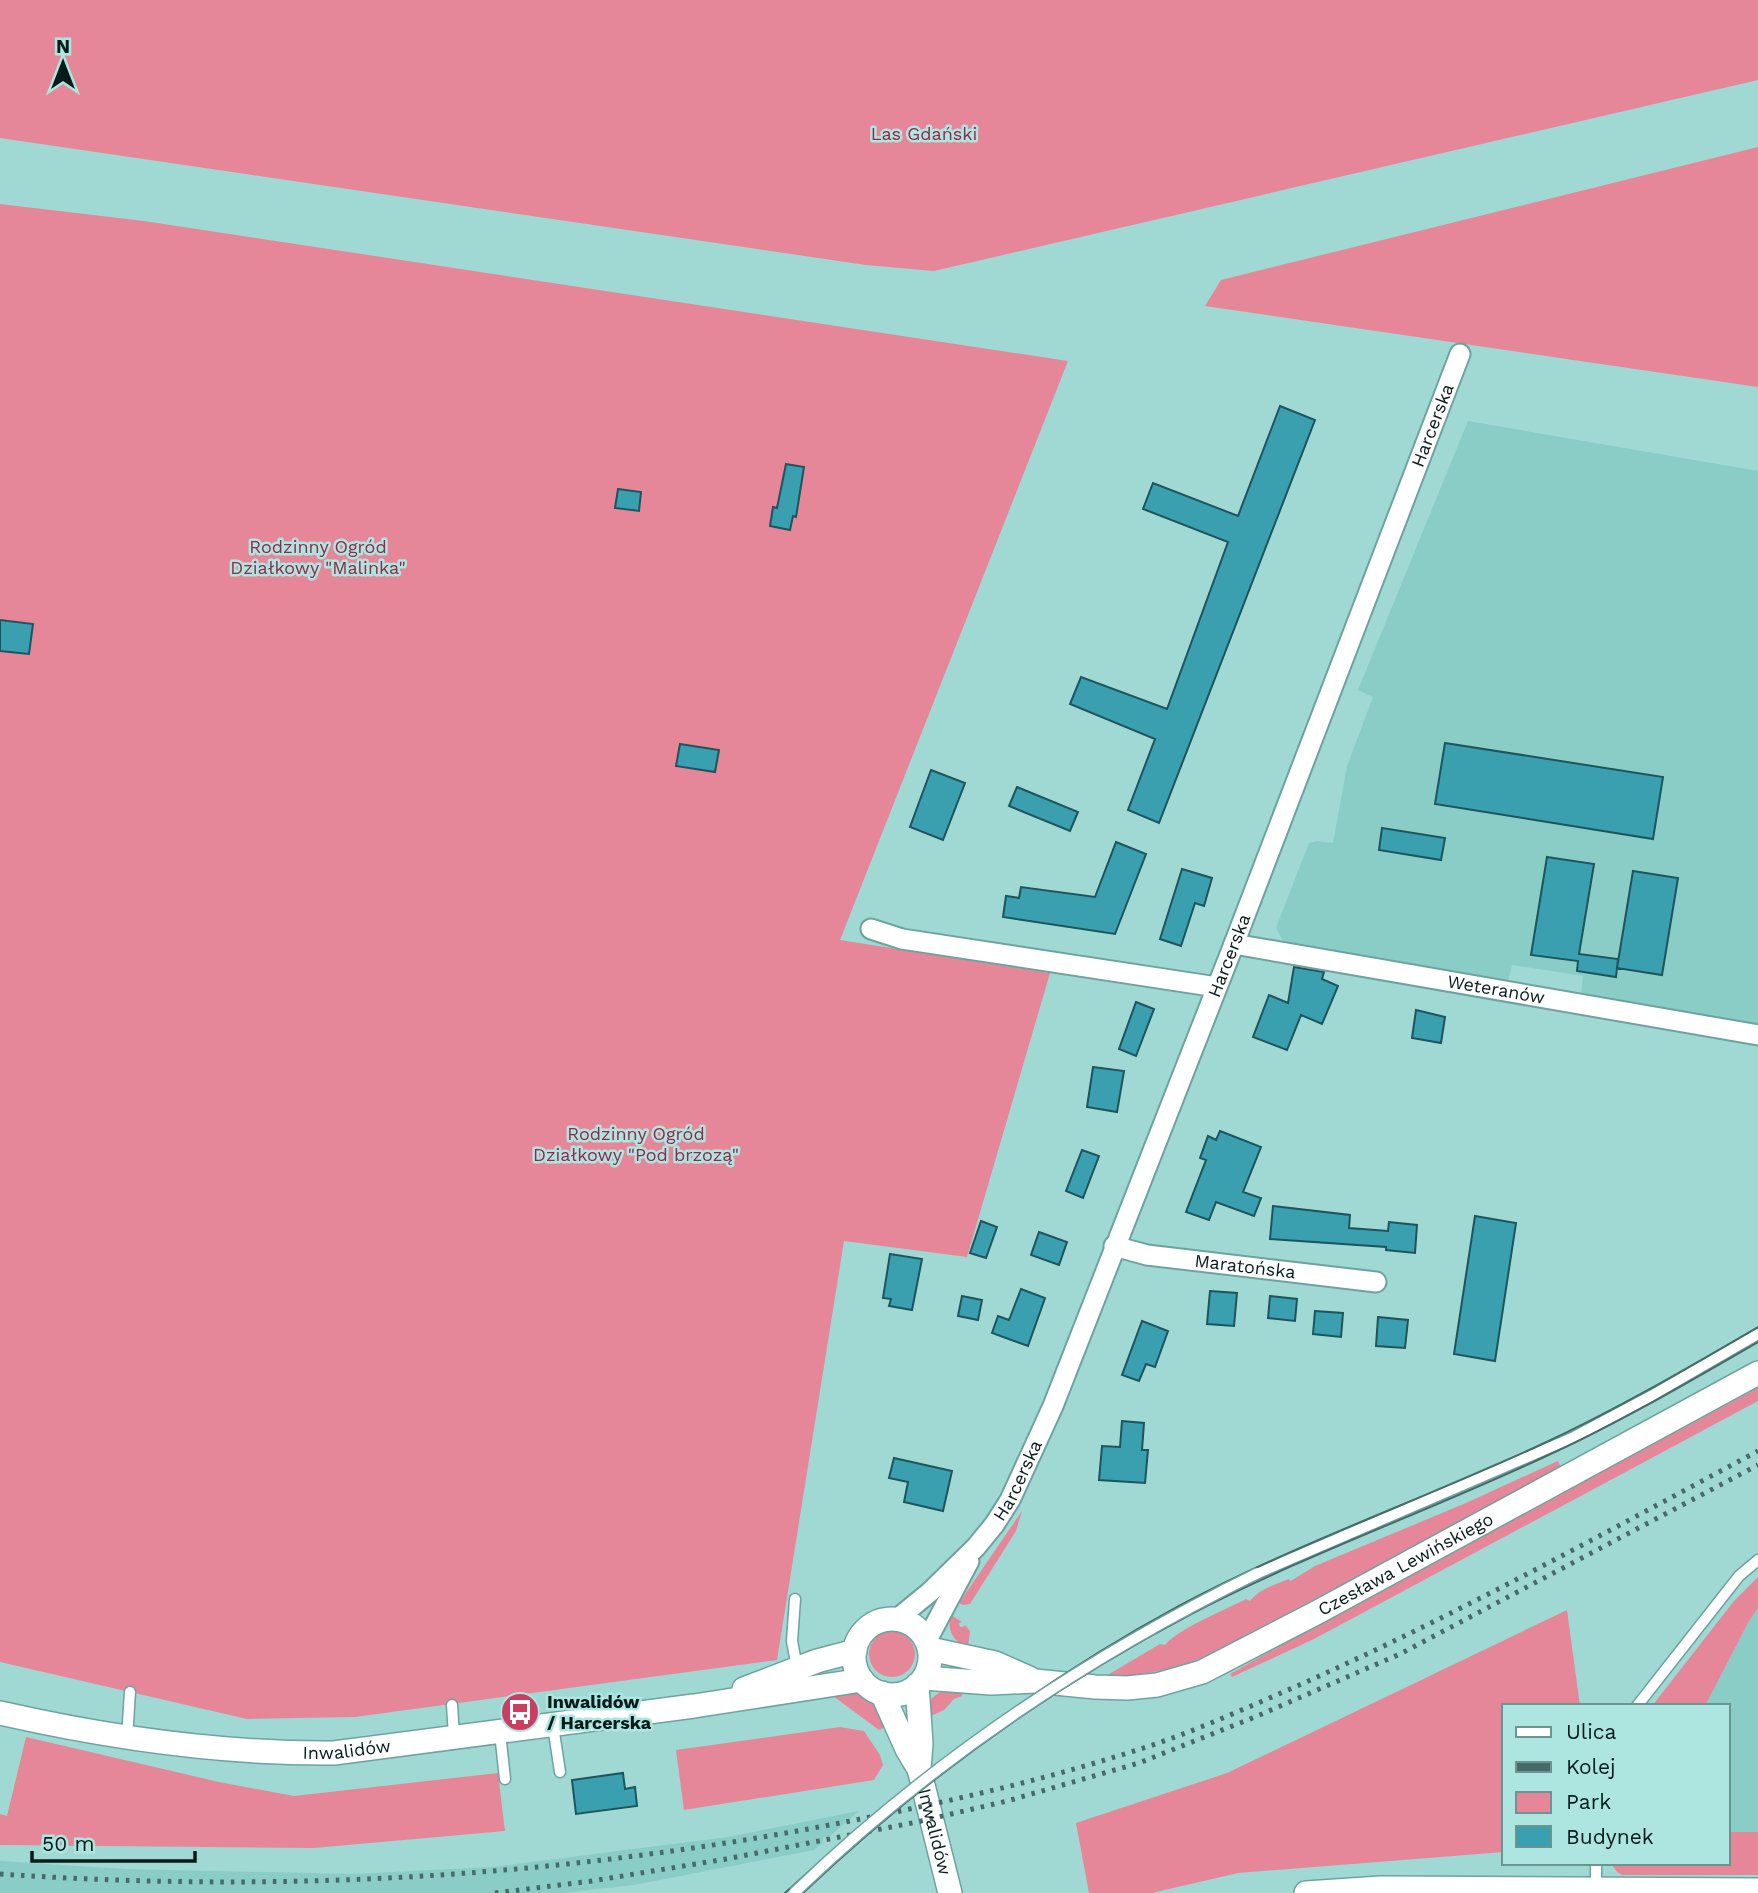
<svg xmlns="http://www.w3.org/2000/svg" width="1758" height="1893" viewBox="0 0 1758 1893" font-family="'Work Sans',sans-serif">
<rect width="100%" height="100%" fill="#a0d9d3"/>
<path fill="#8accc6" d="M1468,421L1758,471V1025L1581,995L1583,976L1512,965L1508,981L1286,947L1276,928L1309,843L1317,841L1333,843L1347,766L1373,697L1358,690Z
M1758,1608V1832H1728V1706H1705L1749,1621Z
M859,1811L830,1836L823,1837V1842L814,1850L634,1885L563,1893H0V1861L125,1869L352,1874L492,1867L728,1837Z"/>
<path fill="#e58798" d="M0,0H1758V80L934,271L866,265L0,138Z
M1758,147V387L1205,306L1221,280Z
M0,204L144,221L1068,361L840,940L1050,973L967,1257L844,1241L777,1660L355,1717L247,1719L0,1662Z
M1758,1388V1401L1314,1639L1232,1677L1230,1674C1405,1576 1582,1483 1758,1388Z
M1558,1461L1561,1468L1212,1654C1178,1668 1144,1677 1106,1676L1160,1644L1165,1645C1176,1630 1225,1610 1246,1599L1250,1601C1258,1590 1276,1584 1289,1579L1290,1581L1294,1579L1315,1566L1466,1503Z
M1022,1511L1016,1531L970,1604L963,1605L959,1603Z
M1758,1577V1608L1749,1621L1705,1706H1652L1734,1601Z
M1567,1610L1580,1706H1504V1852L1238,1873L1152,1893H1089L1076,1823L1227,1773Z
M951,1615L962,1622L959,1623L960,1627H963L965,1625L970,1631L968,1648C954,1642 946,1630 951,1615Z
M869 1654a23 23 0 1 1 46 0a23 23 0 1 1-46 0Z
M962,1687V1696L954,1699L944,1710L929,1717V1701C940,1690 948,1688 962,1687Z
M850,1689L876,1704L888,1726L879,1730L833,1696Z
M840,1727L864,1731L880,1755L883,1765L874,1780L684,1810L676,1750Z
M26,1737L219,1782L294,1796L498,1773L505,1831L314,1848L0,1845V1814L7,1816Z
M1728,1832H1758V1875H1622L1617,1872L1611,1863H1728Z"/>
<path fill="#3aa0af" stroke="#1d545d" stroke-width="2" d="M1280,406L1315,420L1159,823L1128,810L1155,739L1070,704L1081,677L1167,709L1228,542L1143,509L1153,483L1238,516Z
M786,464L804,467L796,517L793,516L790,530L770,526L773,507L777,508Z
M618,489L641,492L639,511L615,508Z
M0,620L33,624L29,654L0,651Z
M1445,743L1663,777L1653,839L1435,804Z
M680,744L719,750L715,772L676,766Z
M931,770L965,783L943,840L910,827Z
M1017,787L1078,812L1070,831L1009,806Z
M1382,828L1445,838L1441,860L1379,850Z
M1116,842L1146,854L1115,934L1003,917L1006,896L1019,898L1021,887L1095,897Z
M1547,857L1594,864L1579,954L1618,959L1616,977L1577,971L1578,961L1531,955Z
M1182,869L1212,878L1204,906L1195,903L1181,946L1160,939Z
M1633,871L1678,878L1662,975L1617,968Z
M1294,967L1324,972L1322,979L1338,986L1322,1024L1301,1015L1287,1050L1253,1037L1269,995L1288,1003Z
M1136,1002L1154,1009L1136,1056L1119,1049Z
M1416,1010L1445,1017L1441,1043L1412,1038Z
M1093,1067L1124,1071L1117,1112L1087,1107Z
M1220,1131L1261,1147L1243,1192L1261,1198L1254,1216L1216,1202L1209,1220L1186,1212L1206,1160L1200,1158L1208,1136L1216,1140Z
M1082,1150L1099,1156L1083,1198L1066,1191Z
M1273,1206L1350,1215L1349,1228L1388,1231L1389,1222L1417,1225L1415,1253L1386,1250V1247L1270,1239Z
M1475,1216L1516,1223L1495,1361L1454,1354Z
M981,1221L997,1227L986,1258L970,1253Z
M1039,1232L1067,1242L1059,1265L1031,1255Z
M890,1254L922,1259L912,1310L889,1306L891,1299L883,1298Z
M1021,1289L1045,1298L1028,1346L992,1333L998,1316L1009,1320Z
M1210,1291L1237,1293L1234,1326L1207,1324Z
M962,1296L982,1300L978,1320L958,1316Z
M1270,1296L1297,1299L1295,1321L1268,1318Z
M1315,1311L1343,1313L1341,1337L1313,1334Z
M1378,1317L1408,1320L1405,1348L1376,1346Z
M1142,1321L1168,1331L1155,1367L1146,1364L1139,1381L1122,1375Z
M1122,1421L1144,1423L1142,1450H1148L1145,1483L1099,1480L1102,1446L1120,1447Z
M894,1458L952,1471L943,1511L904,1502L908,1482L889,1478Z
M623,1773L625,1789L635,1787L637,1806L576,1814L572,1780Z"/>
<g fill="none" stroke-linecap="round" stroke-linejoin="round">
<defs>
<path id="service" d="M1258,1573L1574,1437L1651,1396L1758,1334
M795,1599L792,1641L797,1668
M452,1705L454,1736
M1637,1706L1739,1576L1758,1560
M553,1726L560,1772
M500,1733L505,1779
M127,1738L130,1692
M1596,1889V1863"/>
<g id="minor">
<path d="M871,929L902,939L1217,987"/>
<path id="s1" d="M1234,944L1758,1035"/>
<path id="s2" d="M1114,1246L1147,1255L1376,1282"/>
<path id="s3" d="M897,1619L930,1592L976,1547L994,1525L1010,1500L1053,1406L1234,944L1460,354"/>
<path d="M927,1640L969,1561"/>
</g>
<g id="tertiary">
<circle cx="892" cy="1657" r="38"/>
<path d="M930,1649L995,1663L1029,1678"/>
<path id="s4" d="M924,1678L991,1683L1035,1681L1095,1687L1127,1688L1157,1685L1202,1672L1316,1613L1758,1373"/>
<path id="s5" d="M917,1685L921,1743L919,1769L950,1893"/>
<path d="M744,1689L817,1661L855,1651"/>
<path d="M882,1693L907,1749L919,1769"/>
<path id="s6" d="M0,1713C110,1738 221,1754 334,1753L694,1706L862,1680"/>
<path d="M1306,1893L1380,1888L1758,1890"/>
</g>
</defs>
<use href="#service" stroke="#6da39f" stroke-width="13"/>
<use href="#minor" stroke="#6da39f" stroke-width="23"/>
<use href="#tertiary" stroke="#6da39f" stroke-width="26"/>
<use href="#service" stroke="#fff" stroke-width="10"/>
<use href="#minor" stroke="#fff" stroke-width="19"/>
<use href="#tertiary" stroke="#fff" stroke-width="23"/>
<path stroke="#466a67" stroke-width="2" d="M785,1893C906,1782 1035,1684 1179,1606C1295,1544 1419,1501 1538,1446C1614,1411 1686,1369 1758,1327
M803,1893C919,1783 1050,1688 1191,1614C1305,1555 1426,1512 1542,1458C1617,1424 1687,1383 1758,1342"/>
<path stroke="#466a67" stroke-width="5" stroke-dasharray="3.5 7" stroke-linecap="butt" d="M0,1874C278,1893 545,1878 819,1827C925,1807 1031,1784 1134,1751C1189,1734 1244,1709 1297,1686C1455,1616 1606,1532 1758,1451
M495,1893L592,1881L726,1859L917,1822L1007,1801L1139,1763L1255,1717L1400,1654L1758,1465"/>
<defs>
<path id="service-bridge" d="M794,1893C930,1762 1088,1656 1258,1573"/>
</defs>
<use href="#service-bridge" stroke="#6da39f" stroke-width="13" stroke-linecap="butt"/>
<use href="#service-bridge" stroke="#fff" stroke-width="10"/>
</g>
<defs>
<symbol id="bus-disc" viewBox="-11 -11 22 22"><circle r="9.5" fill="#cb3d63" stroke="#ade6e1"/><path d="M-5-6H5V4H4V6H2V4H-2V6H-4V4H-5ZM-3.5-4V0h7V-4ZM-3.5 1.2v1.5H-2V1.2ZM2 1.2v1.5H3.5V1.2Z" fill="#fff"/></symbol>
</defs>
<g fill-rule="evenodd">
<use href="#bus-disc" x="498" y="1690" width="44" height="44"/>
</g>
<g text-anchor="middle" stroke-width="5" stroke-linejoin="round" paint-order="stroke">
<g font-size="18" fill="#972545" stroke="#ade6e1">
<text x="924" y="140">Las Gdański</text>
<text x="318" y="553">Rodzinny Ogród<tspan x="318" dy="21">Działkowy "Malinka"</tspan></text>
<text x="636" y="1140">Rodzinny Ogród<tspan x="636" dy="21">Działkowy "Pod brzozą"</tspan></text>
</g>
<g font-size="18" fill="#051b1a" stroke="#ade6e1">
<text dy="6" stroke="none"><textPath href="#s3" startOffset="1320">Harcerska</textPath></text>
<text dy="6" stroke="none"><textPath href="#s3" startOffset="752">Harcerska</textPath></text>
<text dy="6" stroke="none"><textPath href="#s1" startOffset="266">Weteranów</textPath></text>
<text dy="6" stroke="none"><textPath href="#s2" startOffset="133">Maratońska</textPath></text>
<text dy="6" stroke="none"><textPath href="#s3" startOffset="186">Harcerska</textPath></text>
<text dy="6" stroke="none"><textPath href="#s4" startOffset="511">Czesława Lewińskiego</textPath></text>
<text dy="6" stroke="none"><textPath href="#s6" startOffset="350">Inwalidów</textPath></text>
<text dy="6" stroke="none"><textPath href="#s5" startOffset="149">Inwalidów</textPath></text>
</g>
<g font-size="18" font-weight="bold" fill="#051b1a" stroke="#ade6e1" text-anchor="start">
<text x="547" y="1708">Inwalidów<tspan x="547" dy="21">/ Harcerska</tspan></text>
</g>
</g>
<rect x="1502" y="1704" width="228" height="161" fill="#ade6e1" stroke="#6a9591" stroke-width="2"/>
<rect x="1516" y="1727" width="35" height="10" fill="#ffffff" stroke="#6a9591" stroke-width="2"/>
<text x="1566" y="1739" font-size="21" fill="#051b1a">Ulica</text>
<rect x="1516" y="1762" width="35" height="10" fill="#466a67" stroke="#6a9591" stroke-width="2"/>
<text x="1566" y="1774" font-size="21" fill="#051b1a">Kolej</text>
<rect x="1516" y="1792" width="35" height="21" fill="#e58798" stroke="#6a9591" stroke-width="2"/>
<text x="1566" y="1809" font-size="21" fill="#051b1a">Park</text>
<rect x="1516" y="1826" width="35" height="21" fill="#3aa0af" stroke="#6a9591" stroke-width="2"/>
<text x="1566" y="1844" font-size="21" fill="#051b1a">Budynek</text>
<g transform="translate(63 63)" stroke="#ade6e1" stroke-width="5" paint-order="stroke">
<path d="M0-5L12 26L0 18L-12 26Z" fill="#051b1a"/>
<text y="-10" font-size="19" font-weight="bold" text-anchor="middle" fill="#051b1a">N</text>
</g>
<path d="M32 1851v10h163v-10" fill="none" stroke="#051b1a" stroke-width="3.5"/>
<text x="42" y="1851" font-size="21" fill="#051b1a" stroke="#ade6e1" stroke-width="5" paint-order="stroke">50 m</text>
</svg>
